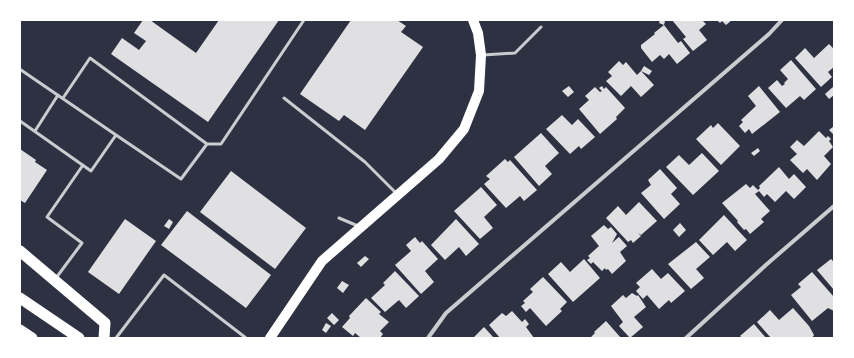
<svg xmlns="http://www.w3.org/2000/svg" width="854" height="358" viewBox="0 0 854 358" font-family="Mulish,sans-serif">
<rect width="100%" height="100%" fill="#2d3142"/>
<path fill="#e0e0e3" d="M143,20H150L196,53L219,20H279L208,122L111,54L122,38L139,50L146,41L134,33Z
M351,20H397L406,26L401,32L423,47L365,130L344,115L339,121L300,94Z
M660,20L665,21L664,25L659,23Z
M672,20H704L703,21L706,24L699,30L707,40L693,51L683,39L686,37Z
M717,20H732L726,25L722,21L720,23Z
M664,25L678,43L681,41L690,53L677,64L669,54L664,59L660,55L652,62L641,48V45L655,34L654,33Z
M829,44L834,49V67L828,72L832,77L821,87L795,58L805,48L814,58Z
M791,60L816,89L804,100L800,96L786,108L768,88L777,80L782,86L785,84L784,83L788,79L780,70Z
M619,61L623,65L626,62L637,75L641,71L654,85L641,97L631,86L621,96L606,81L612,76L608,72Z
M644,66L652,71L649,75L641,71Z
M569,86L574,92L568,97L562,91Z
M602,86L604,89L606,87L625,108L616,117L617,119L600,134L579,109L589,100L585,96L595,87L600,92L602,91L599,88Z
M759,86L780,112L752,134L749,129L745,133L739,126L743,122L741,120L756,106L748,96Z
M834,86V95L829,99L825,94Z
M562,115L572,125L578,119L595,137L581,149L579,146L570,154L546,129Z
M718,123L740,146L721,165L696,139L711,125L713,128Z
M834,126V135L829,130Z
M819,131L826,138L828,136L831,139L829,141L833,147L824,156L831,164L817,180L807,169L803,173L790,160L797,154L790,147L797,140L804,146Z
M541,133L559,153L545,166L552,174L539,186L514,157Z
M758,148L760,151L754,156L751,153Z
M20,149L36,160L35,162L47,170L25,203L20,200Z
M702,153L719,171L693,195L666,167L679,155L689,165Z
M505,159L508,162L510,160L537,190L524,201L520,196L506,208L484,184L490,179L486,176Z
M779,167L789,179L794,174L806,187L794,199L786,191L775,202L767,194L764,197L759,191L755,194L770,211L761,219L764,222L750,234L746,229L744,230L737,222L738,221L722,203L746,184L750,188L753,185L758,190L760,188L759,186Z
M660,169L677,188L671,194L680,204L664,219L641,193L651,185L648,180Z
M231,171L306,228L275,269L200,212Z
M481,187L497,205L484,217L493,228L480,239L454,211Z
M639,202L657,221L641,235L638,233L641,236L633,243L631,240L628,242L606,218L618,206L626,215Z
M187,211L271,275L246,308L161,245Z
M724,215L747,240L735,251L727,242L713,255L699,240Z
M125,219L156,241L119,294L88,272Z
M169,219L173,222L169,229L164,226Z
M456,219L479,244L466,256L459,247L445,260L431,245Z
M680,223L686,230L679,237L673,230Z
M604,225L608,229L611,227L617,234L612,243L619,237L627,246L620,252L626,261L612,274L608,269L606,270L605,268L602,271L593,262L591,264L587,260L590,258L588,256L599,246L591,236Z
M415,237L420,243L422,241L438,259L425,271L434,282L421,294L395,265L411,251L406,245Z
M696,242L710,257L696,269L704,278L691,289L668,264Z
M365,256L369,259L361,267L357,263Z
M584,259L600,278L573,302L548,274L561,262L570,272Z
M831,259L834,262V290L817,270Z
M652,269L661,279L668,273L685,291L671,303L669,300L659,309L647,295L643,299L636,291L640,287L636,283Z
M395,271L419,296L406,308L399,300L385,312L371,298L385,285L383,283Z
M812,272L834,297V311L828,308L812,321L791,295L801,287L798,284Z
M543,277L567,302L560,309L562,311L546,326L530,308L526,312L521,306L525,303L523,301L533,292L530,289Z
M342,281L349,285L343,293L337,288Z
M632,293L637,296L638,295L646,307L634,317L643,327L630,338L619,326L623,322L611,306L623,295L626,298Z
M366,298L381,312L379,314L389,322L380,331L383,334L380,338H361L355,333L353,336L342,327L350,318L349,316Z
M793,308L809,326L814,335L812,338H771L757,322L770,310L779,320Z
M512,311L522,322L525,319L529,324L526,327L534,338H500L489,325L502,313L506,316Z
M332,313L339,320L334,325L327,318Z
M606,321L621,338H590L595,333L594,332Z
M326,323L331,326L326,333L322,330Z
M754,324L766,338H742L740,336Z
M484,327L494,338H473Z"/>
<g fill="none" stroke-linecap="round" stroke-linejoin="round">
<path stroke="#caccd0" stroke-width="3" d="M483,55L515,53L541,27
M21,70L116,135
M63,98L90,58L207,144
M284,98L365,162L396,193
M20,121L91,171L116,135L181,179L207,144H221L304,20
M35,131L58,95
M339,218L358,226
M56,278L82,243L47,217L83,165
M116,338L164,275L246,338"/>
<path stroke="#caccd0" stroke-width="4" d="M428,338L446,313L769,34L782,20
M686,338L767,264L834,206"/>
<path stroke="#fff" stroke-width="10" d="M270,338L322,261L439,159L464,129L479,91L481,55L478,33L473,20"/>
<path stroke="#fff" stroke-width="11" d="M20,251L105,323L104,338
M20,298L79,338
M20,330L32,338"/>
</g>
<rect width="854" height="358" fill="none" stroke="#ffffff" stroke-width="42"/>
</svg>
